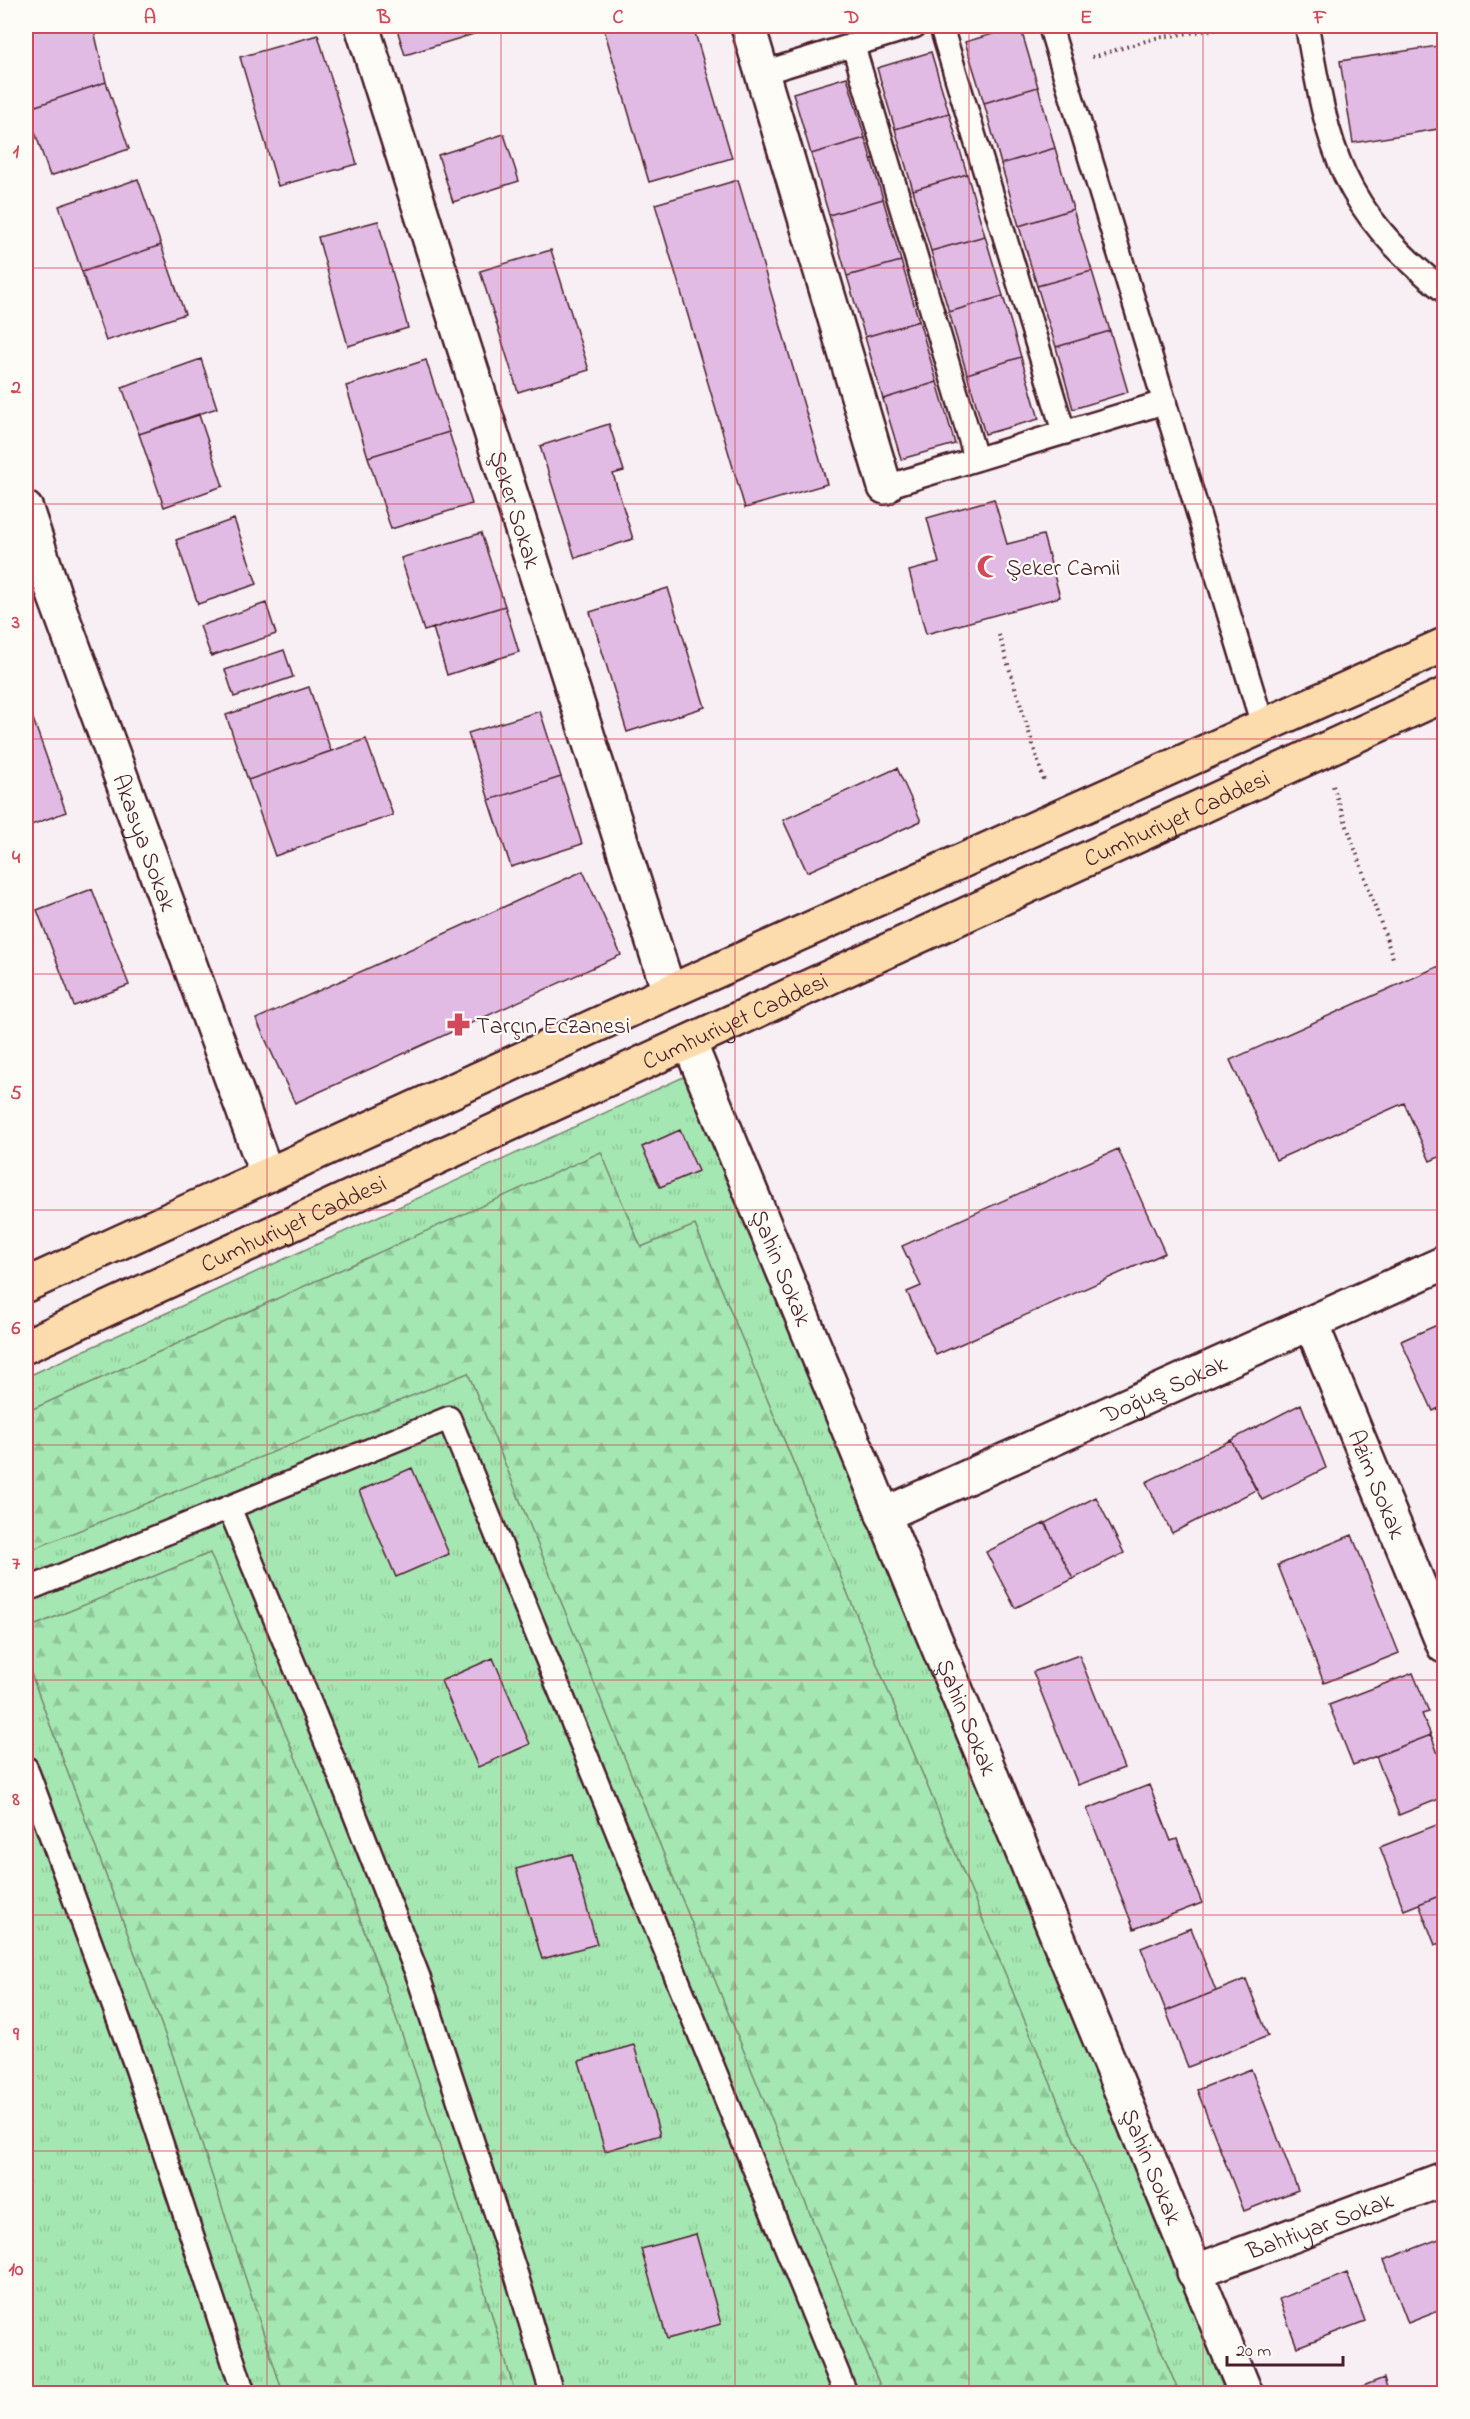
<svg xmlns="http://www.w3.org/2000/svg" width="1470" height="2419" font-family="'Indie Flower',sans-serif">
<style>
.grass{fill:url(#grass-tufts);stroke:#77836e;stroke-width:1.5}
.forest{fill:url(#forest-firs);stroke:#77836e;stroke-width:1.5}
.building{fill:#e1bbe4;stroke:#4a1f2b;stroke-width:1.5}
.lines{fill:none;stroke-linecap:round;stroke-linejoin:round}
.service-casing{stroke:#4a1f2b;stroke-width:27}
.minor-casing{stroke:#4a1f2b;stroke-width:38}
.trunk-casing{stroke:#4a1f2b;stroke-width:38}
.path{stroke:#4a1f2b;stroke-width:4;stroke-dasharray:1.5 4.5;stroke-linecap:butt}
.service{stroke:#fdfcf7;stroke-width:22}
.minor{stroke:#fdfcf7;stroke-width:33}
.trunk{stroke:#fcdcac;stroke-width:33}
.grid{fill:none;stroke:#d1495b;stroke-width:1.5;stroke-opacity:0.55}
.labels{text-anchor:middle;stroke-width:4.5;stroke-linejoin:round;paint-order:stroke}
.street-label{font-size:24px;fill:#4a1f2b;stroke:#fdfcf7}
.poi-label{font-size:24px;fill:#4a1f2b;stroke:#fdfcf7;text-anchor:start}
.neatline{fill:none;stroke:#d1495b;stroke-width:2}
.grid-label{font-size:20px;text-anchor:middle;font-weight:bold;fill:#d1495b}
</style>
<defs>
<pattern id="grass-tufts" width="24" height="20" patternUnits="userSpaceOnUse" patternTransform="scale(1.5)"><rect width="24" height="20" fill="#a4e7b2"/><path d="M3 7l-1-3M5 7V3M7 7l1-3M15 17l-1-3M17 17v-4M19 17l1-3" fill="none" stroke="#8fc699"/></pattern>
<pattern id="forest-firs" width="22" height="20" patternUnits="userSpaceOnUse" patternTransform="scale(1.5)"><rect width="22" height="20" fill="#a4e7b2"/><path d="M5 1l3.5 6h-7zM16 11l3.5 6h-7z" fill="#8fc699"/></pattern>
</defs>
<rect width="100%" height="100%" fill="#f7eff3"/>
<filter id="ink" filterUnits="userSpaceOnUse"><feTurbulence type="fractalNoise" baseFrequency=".0167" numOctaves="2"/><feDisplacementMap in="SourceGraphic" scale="12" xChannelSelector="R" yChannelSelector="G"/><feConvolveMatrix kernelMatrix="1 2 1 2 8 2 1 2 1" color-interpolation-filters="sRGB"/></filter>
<g filter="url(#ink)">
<path class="grass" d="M701,1069L1246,2393H26V1377Z"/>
<path class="forest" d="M601,1152L641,1247L695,1225L1179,2393H883L468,1373L26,1552V1412Z
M210,1553C270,1697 332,1840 385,1987C434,2120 475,2257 515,2393H283L173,2056L26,1660V1629Z"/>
<path class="building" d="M41,26H93L106,82L27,109L26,29Z
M396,26H478L480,32L405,55Z
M603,26H693L732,158L649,182Z
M1020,26L1038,87L984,103L965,42Z
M318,35L357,164L278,186L240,57Z
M1444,45V128L1353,143L1340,61Z
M931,52L949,113L895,129L877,68Z
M847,77L865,138L811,154L793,93Z
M106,82L129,149L50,176L27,109Z
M1038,87L1055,148L1001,164L984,103Z
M949,113L967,174L913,190L895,129Z
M504,134L519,181L453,202L438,155Z
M865,138L883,199L829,215L811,154Z
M1055,148L1073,209L1019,226L1001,164Z
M967,174L985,236L931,251L913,190Z
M138,179L161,245L82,272L59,206Z
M738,180L827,484L745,508L655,204Z
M883,199L901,261L847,276L829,215Z
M1073,209L1092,271L1037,286L1019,226Z
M378,221L408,328L348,346L318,237Z
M985,236L1003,296L949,312L931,251Z
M161,245L185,314L106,341L82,272Z
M551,250L589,370L518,392L480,271Z
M901,261L919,321L865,337L847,276Z
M1092,271L1110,331L1056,347L1037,286Z
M1003,296L1021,357L967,374L949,312Z
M919,321L937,382L883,399L865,337Z
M1110,331L1128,392L1073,409L1056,347Z
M1021,357L1039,419L985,434L967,374Z
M201,359L217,408L139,434L122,387Z
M426,360L449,432L368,457L346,386Z
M937,382L955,444L901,459L883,399Z
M199,415L223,486L164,507L139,434Z
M609,424L624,471L613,474L633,539L575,558L540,446Z
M449,432L472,504L391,529L368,457Z
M994,499L1007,544L1043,535L1060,597L926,634L909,571L939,563L927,518Z
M234,519L257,584L198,604L176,540Z
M481,533L505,606L424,631L401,558Z
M668,588L705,707L627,732L590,612Z
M266,603L276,634L211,656L200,626Z
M505,606L519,652L447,675L433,628Z
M284,650L293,677L234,697L225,670Z
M309,687L331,751L248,780L226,715Z
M540,711L561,777L489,800L468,733Z
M32,716L66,812L26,827V718Z
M366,739L393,815L275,856L248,780Z
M897,768L921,821L807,872L783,820Z
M561,777L582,844L511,867L489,800Z
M583,871L621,955L295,1103L256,1019Z
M92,889L129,985L74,1006L37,910Z
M1444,964V1155L1430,1161L1404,1103L1276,1160L1230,1060Z
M680,1130L698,1171L660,1187L642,1147Z
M1118,1149L1165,1253L936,1355L907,1292L921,1286L902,1246Z
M1444,1322V1421L1439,1408L1433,1411L1401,1341Z
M1301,1404L1326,1468L1262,1500L1231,1440Z
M1231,1440L1256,1490L1172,1533L1146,1482Z
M412,1468L449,1554L396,1577L359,1491Z
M1096,1497L1124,1553L1073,1579L1045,1523Z
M1045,1523L1073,1579L1015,1608L986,1552Z
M1352,1535L1399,1653L1324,1683L1278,1565Z
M1079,1655L1124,1768L1078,1785L1033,1672Z
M493,1658L530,1744L478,1767L441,1681Z
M1413,1673L1429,1712L1422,1714L1431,1735L1353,1765L1329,1705Z
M1431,1735L1444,1770V1797L1399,1815L1376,1756Z
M1149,1785L1171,1841L1177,1839L1202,1903L1134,1929L1087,1809Z
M1444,1822V1894L1404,1910L1380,1847Z
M572,1854L597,1944L542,1959L516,1869Z
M1444,1894V1941L1435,1945L1419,1904Z
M1191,1928L1216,1991L1166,2011L1141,1948Z
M1246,1979L1268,2036L1188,2067L1166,2011Z
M634,2045L660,2135L605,2151L579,2061Z
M1251,2069L1298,2190L1244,2211L1197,2090Z
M696,2234L721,2324L667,2339L641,2249Z
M1444,2237V2309L1408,2323L1384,2260Z
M1347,2273L1365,2321L1297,2347L1279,2299Z
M1384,2378L1389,2394H1342Z"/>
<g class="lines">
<defs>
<path id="service" d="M941,26L1064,433
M1050,26L1263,726
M1307,26C1329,153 1340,207 1444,291
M853,45L976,459
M762,73L915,26
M885,487L1165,402
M229,1507L338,1771L418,1976L517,2277L552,2394
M26,1590L449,1418L846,2394
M26,1768L137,2069L244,2394"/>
<g id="minor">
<path id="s1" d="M362,26L669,992"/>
<path d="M748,26L885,487"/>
<path id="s2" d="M26,509L55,597L267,1175"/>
<path id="s3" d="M689,1042L1246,2394"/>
<path id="s4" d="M1311,1323L1444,1646"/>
<path id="s5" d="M883,1515L1444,1263"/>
<path id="s6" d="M1194,2272L1444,2179"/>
</g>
<g id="trunk">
<path d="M26,1285L669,992L1444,645"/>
<path id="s7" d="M26,1346L1444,695"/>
</g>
</defs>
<use href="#service" class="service-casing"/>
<use href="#minor" class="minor-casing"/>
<use href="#trunk" class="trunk-casing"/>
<path class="path" d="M1092,57L1156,38L1235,26
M999,635L1045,784
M1333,786L1393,958"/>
<use href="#service" class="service"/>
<use href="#minor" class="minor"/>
<use href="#trunk" class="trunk"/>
</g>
</g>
<path class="grid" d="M267,26V2394M501,26V2394M735,26V2394M969,26V2394M1203,26V2394M26,268H1444M26,504H1444M26,739H1444M26,974H1444M26,1210H1444M26,1445H1444M26,1680H1444M26,1915H1444M26,2151H1444"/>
<defs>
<symbol id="mosque-bare" viewBox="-9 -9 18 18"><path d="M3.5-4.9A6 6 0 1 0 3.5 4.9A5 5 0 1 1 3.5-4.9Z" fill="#d1495b" stroke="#fdfcf7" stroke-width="2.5" paint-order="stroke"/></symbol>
<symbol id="pharmacy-bare" viewBox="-9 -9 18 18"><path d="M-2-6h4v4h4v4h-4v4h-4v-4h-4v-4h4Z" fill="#d1495b" stroke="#fdfcf7" stroke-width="2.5" paint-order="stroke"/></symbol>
</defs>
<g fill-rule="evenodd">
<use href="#mosque-bare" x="972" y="550" width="33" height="33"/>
<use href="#pharmacy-bare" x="442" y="1008" width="33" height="33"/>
</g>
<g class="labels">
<g class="street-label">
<text dy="8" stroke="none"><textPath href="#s1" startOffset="507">Şeker Sokak</textPath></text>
<text dy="8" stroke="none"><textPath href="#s7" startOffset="1266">Cumhuriyet Caddesi</textPath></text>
<text dy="8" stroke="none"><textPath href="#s2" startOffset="354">Akasya Sokak</textPath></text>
<text dy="8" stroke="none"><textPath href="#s7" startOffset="780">Cumhuriyet Caddesi</textPath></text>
<text dy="8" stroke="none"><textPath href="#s7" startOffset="294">Cumhuriyet Caddesi</textPath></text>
<text dy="8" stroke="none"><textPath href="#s3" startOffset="244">Şahin Sokak</textPath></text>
<text dy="8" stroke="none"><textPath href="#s5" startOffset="308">Doğuş Sokak</textPath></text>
<text dy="8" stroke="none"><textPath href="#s4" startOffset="174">Azim Sokak</textPath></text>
<text dy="8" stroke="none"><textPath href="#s3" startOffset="730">Şahin Sokak</textPath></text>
<text dy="8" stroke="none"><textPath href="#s3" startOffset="1216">Şahin Sokak</textPath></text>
<text dy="8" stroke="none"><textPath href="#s6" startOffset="134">Bahtiyar Sokak</textPath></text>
</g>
<g class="poi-label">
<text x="1006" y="575">Şeker Camii</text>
<text x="476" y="1033">Tarçın Eczanesi</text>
</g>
</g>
<rect width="1470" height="2419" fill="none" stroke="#fdfcf7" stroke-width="66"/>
<path d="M1227 2356v9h116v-9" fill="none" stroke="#4a1f2b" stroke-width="3"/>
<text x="1236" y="2356" font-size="18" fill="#4a1f2b" stroke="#fdfcf7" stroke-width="4.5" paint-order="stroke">20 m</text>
<rect x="33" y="33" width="1404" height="2353" class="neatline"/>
<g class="grid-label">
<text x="150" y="23">A</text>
<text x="384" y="23">B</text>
<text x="618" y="23">C</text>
<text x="852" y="23">D</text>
<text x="1086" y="23">E</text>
<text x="1320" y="23">F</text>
<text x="16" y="157">1</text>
<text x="16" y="393">2</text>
<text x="16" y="628">3</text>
<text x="16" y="863">4</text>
<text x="16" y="1099">5</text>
<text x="16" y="1334">6</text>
<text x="16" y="1569">7</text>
<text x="16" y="1805">8</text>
<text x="16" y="2040">9</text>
<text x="16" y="2275">10</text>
</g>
</svg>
